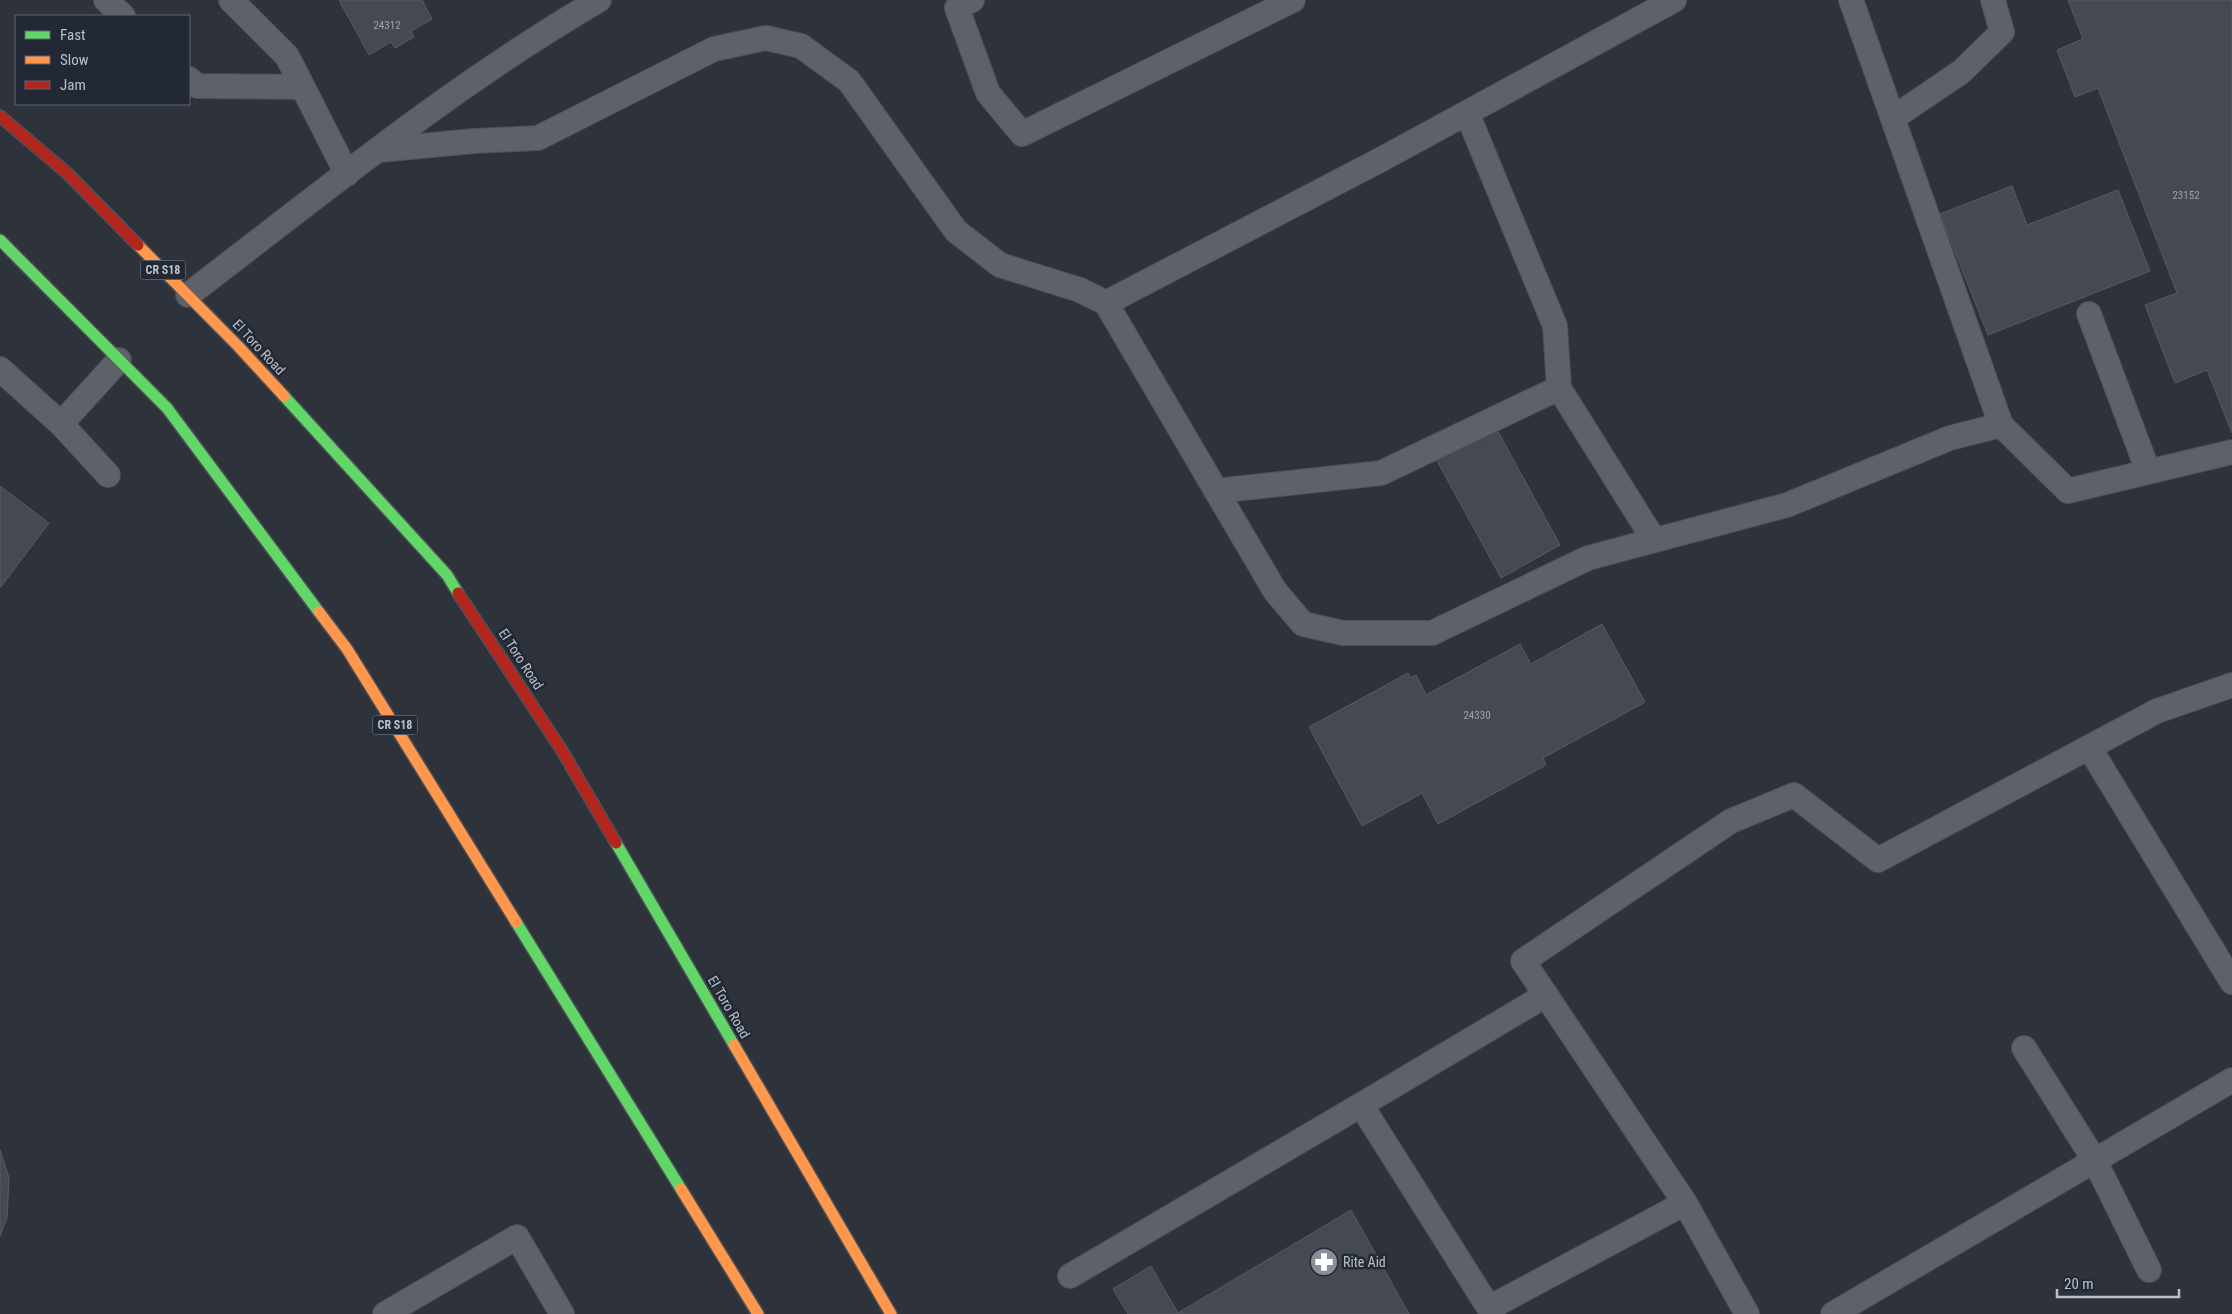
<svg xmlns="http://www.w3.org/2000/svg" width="2232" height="1314" font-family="'Roboto Condensed',sans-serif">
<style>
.building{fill:#454950;stroke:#575b62}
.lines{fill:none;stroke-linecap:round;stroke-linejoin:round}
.lane-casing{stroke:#4c4f55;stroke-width:26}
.fast-casing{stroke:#4c5057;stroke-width:14}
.slow-casing{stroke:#4c5057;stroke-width:14}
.jam-casing{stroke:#4c5057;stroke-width:14}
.lane{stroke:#5e6268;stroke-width:24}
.fast{stroke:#63d668;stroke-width:11}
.slow{stroke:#ff974d;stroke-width:11}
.jam{stroke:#b3261e;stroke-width:11}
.labels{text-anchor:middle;stroke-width:5;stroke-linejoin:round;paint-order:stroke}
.number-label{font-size:11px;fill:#9da2ac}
.shield{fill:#222935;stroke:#8c939d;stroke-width:1}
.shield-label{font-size:12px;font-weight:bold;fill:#bac0ca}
.street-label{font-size:14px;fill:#bac0ca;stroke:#222935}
.poi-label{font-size:14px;fill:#bac0ca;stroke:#222935;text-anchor:start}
</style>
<rect width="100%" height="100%" fill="#2e333b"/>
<path class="building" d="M339,0H422L432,19L411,31L414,37L395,48L391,42L369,55Z
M2068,0H2232V433L2207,370L2175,383L2145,305L2177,293L2098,88L2075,97L2057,50L2083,39Z
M2012,186L2027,225L2118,190L2150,271L1988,335L1940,214Z
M1495,426L1560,545L1501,578L1436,459Z
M0,486L49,523L0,588Z
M1602,624L1645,702L1543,758L1546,765L1438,824L1422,793L1362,826L1309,727L1408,673L1410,678L1416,675L1426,695L1520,644L1531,664Z
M0,1150L9,1178L7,1218L0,1236Z
M1351,1210L1409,1314H1128L1113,1289L1151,1266L1178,1313Z"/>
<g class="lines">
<defs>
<path id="lane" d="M106,0L123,16
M231,0L287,56L347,174
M972,0L957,8L988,93L1022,134L1293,0
M1851,0L2001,425
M189,79L197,86L303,87
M1467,113L1555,326L1559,388
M1893,118L1961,72L2002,32L1993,0
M379,150L474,141L538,138L714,49L766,38L801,46L849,81L956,231L1000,265L1080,290L1106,303L1275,591L1303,624L1343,633H1432L1588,558L1787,505L1950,438L2001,425L2068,491L2232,452
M188,295C322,193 453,85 599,0
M1106,303L1382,159L1674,0
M2089,314L2148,471
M0,369L61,424L119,360
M61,424L108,475
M1216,491L1381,473L1559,388L1654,540
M2089,747L2232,982
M2024,1048L2095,1161L2149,1270
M1361,1105L1546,995
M1070,1276L1361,1105L1489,1308L1685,1203
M385,1314L517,1237L562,1314
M1747,1314L1685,1203L1523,961L1731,821L1794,795L1878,860L2157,711L2232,685
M1833,1314L2232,1080"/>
<path id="fast" d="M0,240L167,408L319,612
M284,396L447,575L458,593
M616,843L734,1045
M516,922L681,1189"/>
<path id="slow" d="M138,245L238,346L284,396
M319,612L347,649L516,922
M734,1045L891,1314
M681,1189L758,1314"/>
<path id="jam" d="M0,116L67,173L138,245
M458,593L561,749L616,843"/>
</defs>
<use href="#lane" class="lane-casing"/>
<use href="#fast" class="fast-casing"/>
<use href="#slow" class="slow-casing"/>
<use href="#jam" class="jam-casing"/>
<use href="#lane" class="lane"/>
<use href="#fast" class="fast"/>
<use href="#slow" class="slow"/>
<use href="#jam" class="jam"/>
</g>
<defs>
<symbol id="pharmacy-disc" viewBox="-11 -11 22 22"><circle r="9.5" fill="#898f98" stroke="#222935"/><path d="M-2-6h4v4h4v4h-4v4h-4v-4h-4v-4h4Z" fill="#fff"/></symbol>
</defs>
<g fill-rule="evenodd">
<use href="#pharmacy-disc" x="1308" y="1246" width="32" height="32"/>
</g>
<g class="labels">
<g class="number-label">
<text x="387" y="29">24312</text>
<text x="2186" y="199">23152</text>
<text x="1477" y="719">24330</text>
</g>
<g class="shield">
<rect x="140.5" y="260.5" width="45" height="19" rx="4"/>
<rect x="372.5" y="715.5" width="45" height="19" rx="4"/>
</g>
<g class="shield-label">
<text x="163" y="274">CR S18</text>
<text x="395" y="729">CR S18</text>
</g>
<g class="street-label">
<text transform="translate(259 347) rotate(47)" y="5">El Toro Road</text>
<text transform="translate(521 659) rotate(57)" y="5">El Toro Road</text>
<text transform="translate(729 1007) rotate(60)" y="5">El Toro Road</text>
</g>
<g class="poi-label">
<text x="1343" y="1267">Rite Aid</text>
</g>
</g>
<rect x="15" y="15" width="175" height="90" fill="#222935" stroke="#5f6571"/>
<rect x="25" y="31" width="25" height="8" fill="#63d668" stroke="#5f6571"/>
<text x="60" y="40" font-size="15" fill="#bac0ca">Fast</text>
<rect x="25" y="56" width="25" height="8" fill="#ff974d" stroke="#5f6571"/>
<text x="60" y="65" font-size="15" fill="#bac0ca">Slow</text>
<rect x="25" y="81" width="25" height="8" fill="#b3261e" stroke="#5f6571"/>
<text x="60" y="90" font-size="15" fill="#bac0ca">Jam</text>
<path d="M2057 1289v8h122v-8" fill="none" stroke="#bac0ca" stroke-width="2.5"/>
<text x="2064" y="1289" font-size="15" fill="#bac0ca" stroke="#222935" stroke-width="4" paint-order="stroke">20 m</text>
</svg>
